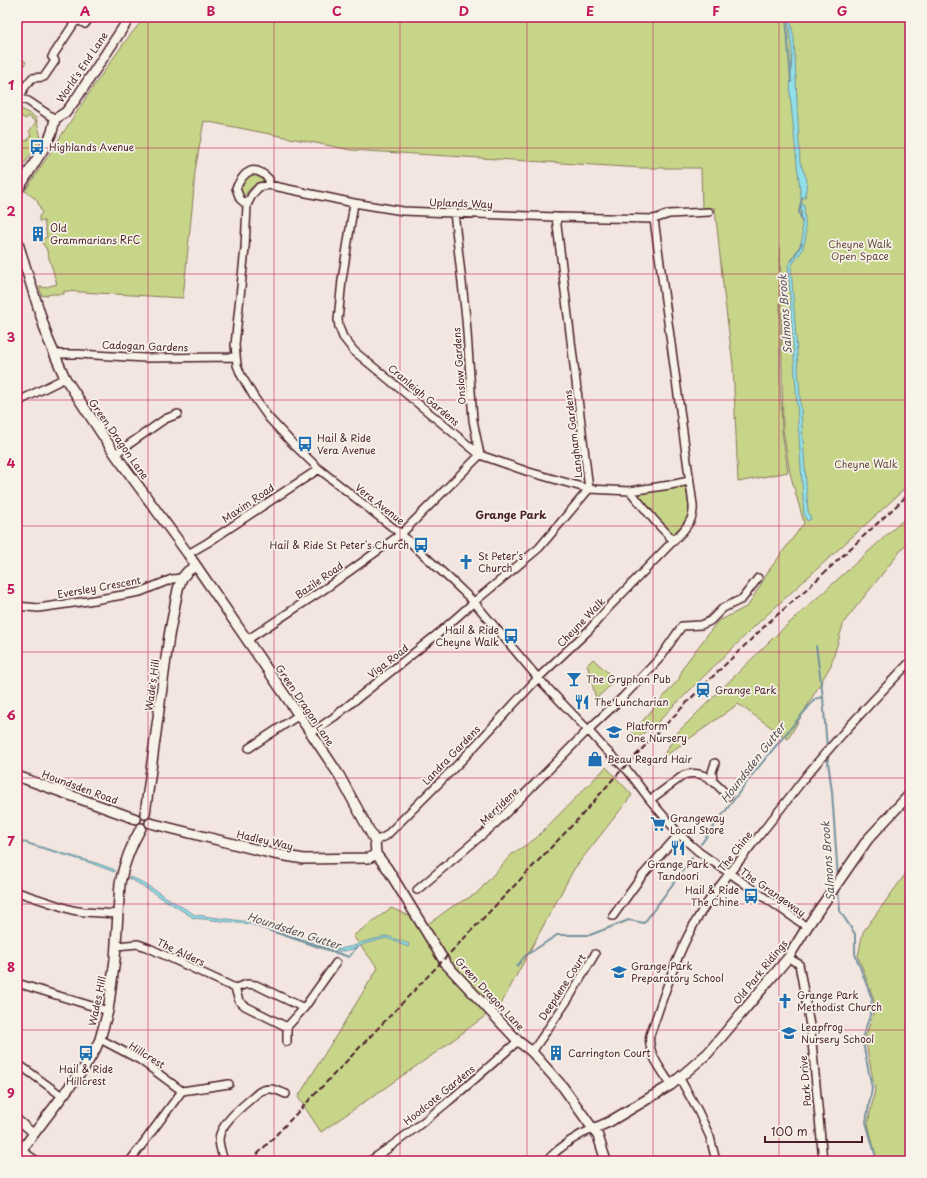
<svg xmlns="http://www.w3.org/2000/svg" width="927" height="1178" font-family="'Playpen Sans',sans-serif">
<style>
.green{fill:#c7d589;stroke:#887a5a}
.water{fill:#90e0ea;stroke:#74939e}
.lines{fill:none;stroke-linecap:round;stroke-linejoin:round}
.stream{stroke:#74939e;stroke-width:2}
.minor-casing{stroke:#4a1f2b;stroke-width:10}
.tertiary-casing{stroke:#4a1f2b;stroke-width:12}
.minor{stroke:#f7f3e8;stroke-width:7}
.tertiary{stroke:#f7f3e8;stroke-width:9}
.rail{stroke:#4a1f2b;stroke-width:2;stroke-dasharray:6 3;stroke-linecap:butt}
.grid{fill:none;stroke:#c2185b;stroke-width:1;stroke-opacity:0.55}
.labels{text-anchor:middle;stroke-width:3.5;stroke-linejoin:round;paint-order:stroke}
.street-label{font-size:10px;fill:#4a1f2b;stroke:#f7f3e8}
.poi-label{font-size:10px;fill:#4a1f2b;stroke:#f7f3e8;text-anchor:start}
.park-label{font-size:10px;fill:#694c42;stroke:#f7f3e8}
.water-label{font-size:11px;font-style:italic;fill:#5c4f5b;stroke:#f7f3e8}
.neighbourhood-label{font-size:11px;font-weight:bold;fill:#4a1f2b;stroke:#f7f3e8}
.neatline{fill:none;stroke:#c2185b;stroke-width:1.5}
.grid-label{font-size:13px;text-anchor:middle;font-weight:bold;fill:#c2185b}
</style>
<rect width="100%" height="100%" fill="#f3e5df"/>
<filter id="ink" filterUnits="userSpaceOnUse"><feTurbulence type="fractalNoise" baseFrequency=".025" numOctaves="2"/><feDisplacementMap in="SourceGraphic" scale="8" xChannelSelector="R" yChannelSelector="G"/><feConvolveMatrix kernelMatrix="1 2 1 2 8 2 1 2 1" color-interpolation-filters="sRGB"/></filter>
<g filter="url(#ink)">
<path class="green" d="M145,17H910V484L759,622L678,702L674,705L660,720L638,738L632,733L679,679L683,667L717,622L748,606L770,569L804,523L790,473L783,430L780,247V380L782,431L788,472L738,482L733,365L724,294L715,208L702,209L701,168H642L351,150L204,121L195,171L193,199L183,298L64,291V294H53L42,296L40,290V286H42L43,288L57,284L46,248L43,244L42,239L47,237L44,221H39V216L42,213L37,200L25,191L93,87L124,43Z
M17,56L26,62L22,68L18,71Z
M17,106L36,118L41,138L25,163L20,160L17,165V136L25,141L28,140L31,134L29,132L36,122L28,116L26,119L17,114Z
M249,174H260L267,182C257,182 249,188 244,197C236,188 243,181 249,174Z
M686,486C687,496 692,510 686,520C683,525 677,530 673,534L640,500L639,494L641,491Z
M910,514V539L844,622L831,665L788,739L738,704L661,759L678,732L775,636Z
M593,659L616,680L596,699L588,667L587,665Z
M606,767L621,783L632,795L574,869L501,1004L441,1049L321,1132L298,1097L378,968L353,936L391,908L428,924L453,906L476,894L512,854L535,839Z
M910,868V1161H877L868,1123L875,1090L865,1038L873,1014L874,1000L858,956L863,932Z"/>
<path class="water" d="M788,17H790L794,39L800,162L807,180L805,198H801L797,164L790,94L792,53Z
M801,204H804L806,237L802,251L791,266L808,511L811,519L807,521L804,515L788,266L799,249L803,236L802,230Z
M17,838L28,843L99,864L115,870L114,872L91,863L28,844L17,840Z
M129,877L138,880L195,915L250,922L335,950L354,946L363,942L387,936L409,944L408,947L387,938L364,944L357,948L345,951H336L250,924L194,918L136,882L128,878Z"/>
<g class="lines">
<path class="stream" d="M786,17L791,82
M802,222L799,212L802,197
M792,260L802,243
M816,646L823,697L827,748
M827,754L832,792L838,878
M701,844L755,771L815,699L823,697
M838,888L840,911L855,934V954L872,999L870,1016L862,1038L872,1088L866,1122L877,1161
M259,927L349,957L357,947
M517,966L525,956L557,935H590L629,920L644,923L692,858"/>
<defs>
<path id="minor" d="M17,98L28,101L55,119
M20,98L24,88L32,78L44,77L55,61L54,59L52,57L75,22L80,21L85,24L90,17
M354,203L342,280L338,320L339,327L343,337L354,351L427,411L480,455L529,472L589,489L630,491L670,485L689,481
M247,205L240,199L236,188C244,172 253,163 269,179V185
M709,212L669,214L654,219L556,217L403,211L354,203L269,185L259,187L252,195L247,205L245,248L235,345L237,365L241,375L254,397L268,417L293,444L319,469L401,534L451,580L474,602L538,678L588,730L605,749L628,771L650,800L679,834L691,845L699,852L807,927
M54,354H78L145,358L236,357
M17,402L65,378
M115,454L165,419L178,414
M630,491L654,520L674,541
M188,554L207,543L264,505L319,469
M17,606L38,608L88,601L140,592L172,579L182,578
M247,640L329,586L401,534L480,455L473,420L466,318L454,212
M311,733L334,717L440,632L474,602L539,548L589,489L556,217
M249,748L299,715
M713,780L712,772L715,763
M650,800L684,775C705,769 715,783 728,796
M375,841L386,836L461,761L538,678L589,630L609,607L683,531C690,522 694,517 693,505L654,219
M417,890L495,824L588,730L623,697L659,659L682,626L701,625L710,621L723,608L742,599L758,578
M17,892L72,910L84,912L118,914
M613,916L642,876L679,834
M116,946L138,944L149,948L235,988L239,1001L245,1006L287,1027L304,1008L256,985L247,984L235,988
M788,958L799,964L811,1031L823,1161
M17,983L108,1011
M304,1008L336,963
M287,1027V1042
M100,1039L140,1060L182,1091L229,1084
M532,1052L569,998L595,954
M17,1063L62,1096
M679,1077L698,1111L710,1137L716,1161
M671,1085C661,1069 647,1053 650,1035C663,999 674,961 692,928C708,897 733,870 754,842C772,820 789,798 806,776C839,736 874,699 910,662
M17,1119L33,1133
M22,1151L37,1161
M130,1161L182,1091
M224,1161C222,1154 219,1146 219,1139C220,1122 247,1103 259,1092C269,1086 276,1090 286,1094
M370,1161C423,1125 471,1083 518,1041
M546,1161C560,1147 574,1136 593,1129"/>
<path id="tertiary" d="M17,191L47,143L52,132L55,119L66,112L76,99L130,17
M17,240L48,339L65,378L115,454L188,554L311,733L339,775L375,841L376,854L387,868L446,964L518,1041L532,1052L563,1087L598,1136L606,1161
M17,776L136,819
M145,814L169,636L178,589L182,578L188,571L196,566
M150,823L274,854L304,859L369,858L376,854
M593,1129L609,1122L671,1085L708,1053L788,958L807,927L868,839L910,794
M17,1156L86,1065L95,1050L100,1039L108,1011L115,959L120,883C124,864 131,845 141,828"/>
</defs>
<use href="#minor" class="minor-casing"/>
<use href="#tertiary" class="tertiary-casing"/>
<use href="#minor" class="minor"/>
<use href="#tertiary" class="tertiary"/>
<path class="rail" d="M251,1161L582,815L613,779L701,688L768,623L809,587L910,493"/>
</g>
</g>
<path class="grid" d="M148,17V1161M274,17V1161M400,17V1161M527,17V1161M653,17V1161M779,17V1161M17,148H910M17,274H910M17,400H910M17,526H910M17,652H910M17,778H910M17,904H910M17,1030H910"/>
<defs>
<symbol id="bus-bare" viewBox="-9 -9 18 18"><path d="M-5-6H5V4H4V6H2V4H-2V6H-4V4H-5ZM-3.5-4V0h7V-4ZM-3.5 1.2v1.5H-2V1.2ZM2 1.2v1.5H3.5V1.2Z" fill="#1f6fb2" stroke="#f7f3e8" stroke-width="2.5" paint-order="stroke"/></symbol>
<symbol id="building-bare" viewBox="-9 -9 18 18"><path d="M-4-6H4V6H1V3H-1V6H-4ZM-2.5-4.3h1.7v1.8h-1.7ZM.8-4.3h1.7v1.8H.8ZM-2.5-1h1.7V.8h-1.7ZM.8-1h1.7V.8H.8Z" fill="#1f6fb2" stroke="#f7f3e8" stroke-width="2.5" paint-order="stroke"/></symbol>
<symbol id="church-bare" viewBox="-9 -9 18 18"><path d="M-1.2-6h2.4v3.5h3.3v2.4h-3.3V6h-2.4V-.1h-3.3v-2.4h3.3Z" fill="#1f6fb2" stroke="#f7f3e8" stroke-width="2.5" paint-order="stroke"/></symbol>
<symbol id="bar-bare" viewBox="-9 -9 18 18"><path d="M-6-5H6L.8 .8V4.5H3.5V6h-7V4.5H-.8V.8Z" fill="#1f6fb2" stroke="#f7f3e8" stroke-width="2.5" paint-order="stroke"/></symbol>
<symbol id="station-bare" viewBox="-9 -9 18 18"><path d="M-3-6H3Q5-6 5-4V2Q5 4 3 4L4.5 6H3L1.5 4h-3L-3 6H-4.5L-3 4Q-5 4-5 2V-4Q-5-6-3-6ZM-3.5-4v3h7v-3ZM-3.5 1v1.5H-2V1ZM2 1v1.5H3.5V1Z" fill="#1f6fb2" stroke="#f7f3e8" stroke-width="2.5" paint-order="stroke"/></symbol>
<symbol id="restaurant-bare" viewBox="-9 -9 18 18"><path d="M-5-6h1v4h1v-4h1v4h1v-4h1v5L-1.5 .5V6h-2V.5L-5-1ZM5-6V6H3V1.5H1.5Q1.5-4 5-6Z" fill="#1f6fb2" stroke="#f7f3e8" stroke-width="2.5" paint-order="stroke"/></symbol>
<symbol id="school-bare" viewBox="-9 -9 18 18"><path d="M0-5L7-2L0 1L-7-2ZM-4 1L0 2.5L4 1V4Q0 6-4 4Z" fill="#1f6fb2" stroke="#f7f3e8" stroke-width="2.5" paint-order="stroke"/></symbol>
<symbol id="shop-bare" viewBox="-9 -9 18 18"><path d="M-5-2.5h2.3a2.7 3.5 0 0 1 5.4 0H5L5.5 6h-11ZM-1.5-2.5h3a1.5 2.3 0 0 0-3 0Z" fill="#1f6fb2" stroke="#f7f3e8" stroke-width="2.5" paint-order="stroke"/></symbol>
<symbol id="supermarket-bare" viewBox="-9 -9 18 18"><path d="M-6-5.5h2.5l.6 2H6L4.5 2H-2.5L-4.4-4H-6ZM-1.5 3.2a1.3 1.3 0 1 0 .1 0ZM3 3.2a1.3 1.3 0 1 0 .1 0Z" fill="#1f6fb2" stroke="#f7f3e8" stroke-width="2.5" paint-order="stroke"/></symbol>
</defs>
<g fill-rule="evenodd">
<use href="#bus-bare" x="26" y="136" width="22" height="22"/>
<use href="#building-bare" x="27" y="223" width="22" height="22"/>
<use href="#bus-bare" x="294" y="433" width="22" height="22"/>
<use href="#bus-bare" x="410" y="534" width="22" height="22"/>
<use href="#church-bare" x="455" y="551" width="22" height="22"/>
<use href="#bus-bare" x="500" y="625" width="22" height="22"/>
<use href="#bar-bare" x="563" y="668" width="22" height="22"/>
<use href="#station-bare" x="692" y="679" width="22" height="22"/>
<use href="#restaurant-bare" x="571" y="691" width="22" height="22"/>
<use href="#school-bare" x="603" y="721" width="22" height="22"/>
<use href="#shop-bare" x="584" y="748" width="22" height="22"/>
<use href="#supermarket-bare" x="647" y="813" width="22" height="22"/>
<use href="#restaurant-bare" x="667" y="837" width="22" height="22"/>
<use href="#bus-bare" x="740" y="885" width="22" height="22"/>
<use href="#school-bare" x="608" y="961" width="22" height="22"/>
<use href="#church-bare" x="774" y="990" width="22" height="22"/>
<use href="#school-bare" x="778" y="1022" width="22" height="22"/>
<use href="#bus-bare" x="75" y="1042" width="22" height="22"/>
<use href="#building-bare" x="545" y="1042" width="22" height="22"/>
</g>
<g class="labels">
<g class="street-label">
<text transform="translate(82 67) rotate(-56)" y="4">World's End Lane</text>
<text transform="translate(461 203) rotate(2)" y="4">Uplands Way</text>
<text transform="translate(145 346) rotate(2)" y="4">Cadogan Gardens</text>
<text transform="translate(459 366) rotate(-94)" y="4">Onslow Gardens</text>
<text transform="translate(424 395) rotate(40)" y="4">Cranleigh Gardens</text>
<text transform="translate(573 434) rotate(-97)" y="4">Langham Gardens</text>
<text transform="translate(119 439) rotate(55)" y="4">Green Dragon Lane</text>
<text transform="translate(248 503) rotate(-34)" y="4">Maxim Road</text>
<text transform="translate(380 504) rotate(38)" y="4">Vera Avenue</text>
<text transform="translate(319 580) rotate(-35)" y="4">Bazile Road</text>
<text transform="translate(99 587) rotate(-10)" y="4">Eversley Crescent</text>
<text transform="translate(581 622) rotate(-46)" y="4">Cheyne Walk</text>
<text transform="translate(388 661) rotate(-38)" y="4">Viga Road</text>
<text transform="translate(152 685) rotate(-82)" y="4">Wade's Hill</text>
<text transform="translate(305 705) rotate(56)" y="4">Green Dragon Lane</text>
<text transform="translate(451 755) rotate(-46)" y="4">Landra Gardens</text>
<text transform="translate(80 787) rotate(20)" y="4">Houndsden Road</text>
<text transform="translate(499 806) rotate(-44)" y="4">Merridene</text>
<text transform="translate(265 840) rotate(13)" y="4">Hadley Way</text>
<text transform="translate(735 851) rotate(-52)" y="4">The Chine</text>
<text transform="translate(773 892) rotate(35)" y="4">The Grangeway</text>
<text transform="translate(181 952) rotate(25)" y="4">The Alders</text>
<text transform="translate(760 972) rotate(-51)" y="4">Old Park Ridings</text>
<text transform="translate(562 987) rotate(-57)" y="4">Deepdene Court</text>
<text transform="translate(490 994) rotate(47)" y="4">Green Dragon Lane</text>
<text transform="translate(97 1001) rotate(-78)" y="4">Wades Hill</text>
<text transform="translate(147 1055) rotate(32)" y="4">Hillcrest</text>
<text transform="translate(805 1081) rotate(-95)" y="4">Park Drive</text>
<text transform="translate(439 1095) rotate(-39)" y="4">Hoodcote Gardens</text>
</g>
<g class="poi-label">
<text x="49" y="151">Highlands Avenue</text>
<text x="50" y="232">Old<tspan x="50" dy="12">Grammarians RFC</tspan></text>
<text x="317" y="442">Hail &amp; Ride<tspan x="317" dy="12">Vera Avenue</tspan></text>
<text x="409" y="549" text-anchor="end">Hail &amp; Ride St Peter's Church</text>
<text x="478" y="560">St Peter's<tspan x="478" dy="12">Church</tspan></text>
<text x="499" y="634" text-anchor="end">Hail &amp; Ride<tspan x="499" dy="12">Cheyne Walk</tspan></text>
<text x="586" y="683">The Gryphon Pub</text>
<text x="715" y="694">Grange Park</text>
<text x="594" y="706">The Luncharian</text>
<text x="626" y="730">Platform<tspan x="626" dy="12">One Nursery</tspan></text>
<text x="607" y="763">Beau Regard Hair</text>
<text x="670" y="822">Grangeway<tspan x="670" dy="12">Local Store</tspan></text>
<text x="678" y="868" text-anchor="middle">Grange Park<tspan x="678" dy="12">Tandoori</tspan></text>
<text x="739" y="894" text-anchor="end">Hail &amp; Ride<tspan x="739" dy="12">The Chine</tspan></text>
<text x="631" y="970">Grange Park<tspan x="631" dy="12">Preparatory School</tspan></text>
<text x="797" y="999">Grange Park<tspan x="797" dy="12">Methodist Church</tspan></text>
<text x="801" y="1031">Leapfrog<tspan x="801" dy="12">Nursery School</tspan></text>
<text x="568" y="1057">Carrington Court</text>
<text x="86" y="1073" text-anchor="middle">Hail &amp; Ride<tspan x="86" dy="12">Hillcrest</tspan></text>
</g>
<g class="park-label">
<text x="860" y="248">Cheyne Walk<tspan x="860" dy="12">Open Space</tspan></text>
<text x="866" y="468">Cheyne Walk</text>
</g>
<g class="water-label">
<text transform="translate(785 314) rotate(-94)" y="4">Salmons Brook</text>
<text transform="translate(753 763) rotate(-52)" y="4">Houndsden Gutter</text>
<text transform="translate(828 861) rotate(-94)" y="4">Salmons Brook</text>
<text transform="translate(294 931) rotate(18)" y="4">Houndsden Gutter</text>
</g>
<g class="neighbourhood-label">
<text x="511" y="519">Grange Park</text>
</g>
</g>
<rect width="927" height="1178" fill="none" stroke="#f7f3e8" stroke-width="44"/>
<path d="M765 1136v6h97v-6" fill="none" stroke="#4a1f2b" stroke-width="2"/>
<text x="771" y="1136" font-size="12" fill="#4a1f2b" stroke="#f7f3e8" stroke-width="3" paint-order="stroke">100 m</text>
<rect x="22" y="22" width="883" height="1134" class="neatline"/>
<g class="grid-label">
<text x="85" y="16">A</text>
<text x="211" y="16">B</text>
<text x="337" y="16">C</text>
<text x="464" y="16">D</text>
<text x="590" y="16">E</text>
<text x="716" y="16">F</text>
<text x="842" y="16">G</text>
<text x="11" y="90">1</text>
<text x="11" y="216">2</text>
<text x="11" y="342">3</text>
<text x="11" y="468">4</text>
<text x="11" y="594">5</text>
<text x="11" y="720">6</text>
<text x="11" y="846">7</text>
<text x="11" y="972">8</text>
<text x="11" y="1098">9</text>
</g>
</svg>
